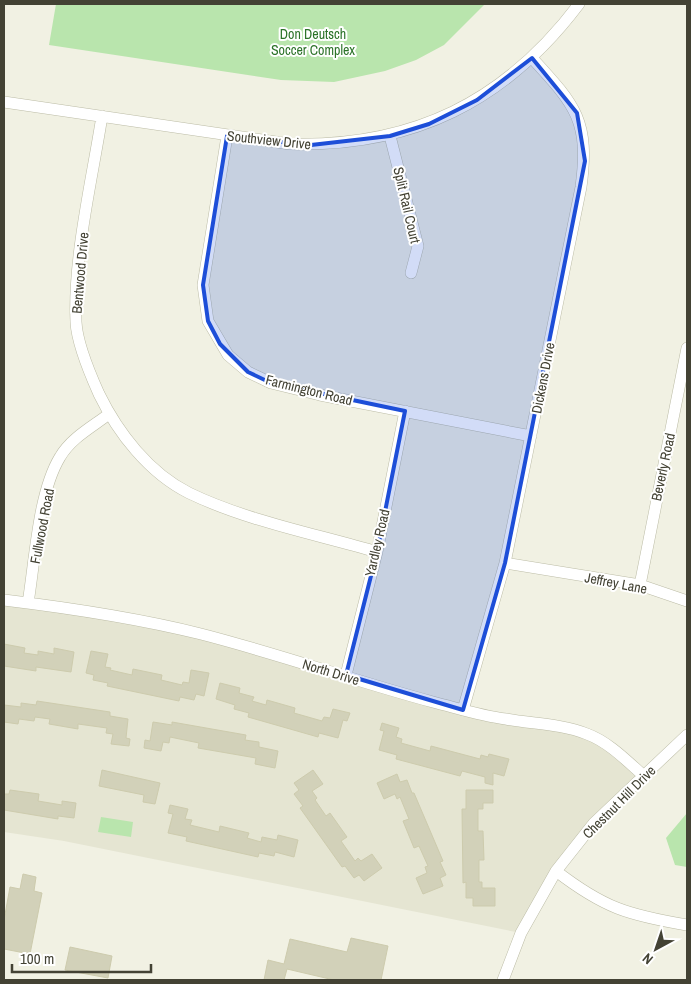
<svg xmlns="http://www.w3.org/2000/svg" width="691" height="984" font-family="'Archivo Narrow',sans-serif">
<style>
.residential{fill:#e5e5d2}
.green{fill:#b9e5ad}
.building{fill:#d2d1b9;stroke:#cdcbad}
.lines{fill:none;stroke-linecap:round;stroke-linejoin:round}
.minor-casing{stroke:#bcbca6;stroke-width:12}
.minor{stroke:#fff;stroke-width:11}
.marked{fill:#1d4ed8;fill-opacity:0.2;stroke:#1d4ed8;stroke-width:4;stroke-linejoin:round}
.labels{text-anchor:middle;stroke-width:4;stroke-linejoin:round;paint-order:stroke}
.park-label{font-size:14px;fill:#2c7329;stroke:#fff}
.street-label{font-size:14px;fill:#434234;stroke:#fff}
</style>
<rect width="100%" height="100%" fill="#f1f1e3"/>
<path class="residential" d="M4,600L123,618L375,687L589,734L645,777L594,823L521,933L64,841L4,832Z"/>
<path class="green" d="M56,4H485L444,45L416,60L385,71L334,82L281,80L49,45Z
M687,813V867L675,865L666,838Z
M101,817L133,822L131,837L98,832Z"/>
<path class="building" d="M4,644L25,648L24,653L38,655V651L54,654V648L74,652L71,672L36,667V671L4,666Z
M91,651L108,654L105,667L111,668L110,670L132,675L133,669L162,675L161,680L182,685L183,682L189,683L191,670L209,673L204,696L196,694L194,700L180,697L179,701L107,686L108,683L93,680L94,675L86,673Z
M220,683L240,688L239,693L254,697L252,701L266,705L267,700L295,708L294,713L322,721L324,717L330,718L333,709L350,713L347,721L343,720L338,738L319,733L318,737L248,717L249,713L234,709L235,705L216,699Z
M37,701L110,712V716L128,719L126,738L130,739L129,746L111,744L113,734L106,733L107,728L78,724V729L49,724L50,719L35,717L34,721L19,719L18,724L4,722V705L21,707V703L36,705Z
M153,722L172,725V722L246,735L245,740L259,742V747L278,751L275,768L255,764L256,758L198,748L199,743L170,737L169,743L163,742L161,751L144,748L145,740L150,741Z
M382,723L399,728L396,737L402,739L401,743L430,751L431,746L480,759L481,755L488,757L489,754L509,759L504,776L493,773V785L485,783V777L462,771L460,776L396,759L397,755L379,750L384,731L380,730Z
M102,770L160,783L155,804L143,802L144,795L99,786Z
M313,770L323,784L312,791L317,798L315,800L326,816L330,813L347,837L341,841L355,861L358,858L361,861L372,854L382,868L364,881L359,875L354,878L345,866L342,867L300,808L303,806L294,794L299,790L294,783Z
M397,774L400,782L407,780L412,793H414L443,861L440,862L446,875L440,878L443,886L423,894L416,878L427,873L425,867L428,866L419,846L414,848L403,821L409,819L400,797L397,799L395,794L384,799L377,783Z
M10,790L39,794L38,801L62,805V801L76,803L74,818L58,816V819L4,810V794H9Z
M466,790H493V803H483V809H478V831H483L484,860H479V882H482V888H495V906H473V898H466V882L463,883L462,809H466Z
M170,805L188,809L185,819L192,820L190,825L219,832L220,826L249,833L247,838L261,842L262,837L277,840L278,835L298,840L294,857L275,852L274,856L259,853L258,857L186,841L187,837L168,833L173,814L168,813Z
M23,874L36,877L34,891L42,893L30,954L4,949V920L10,887L20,889Z
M351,938L388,946L381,980H334L287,969L284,980H264L268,960L284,964L290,939L347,952Z
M70,947L112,956L108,978L65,970Z"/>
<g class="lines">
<defs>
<path id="minor" d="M4,102L290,144C413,147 505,102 579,4
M102,116C92,180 73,258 76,322C77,344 90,374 99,394C118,433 149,473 189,493C247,521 316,534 377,552
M227,136L203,285L208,321L228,355L248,372L271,383L320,395L531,436
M390,136L418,246L411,273
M505,563L640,585L687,601
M640,585L687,348
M4,600C70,608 137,618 201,634C279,654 355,681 433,702C457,708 481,716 506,719C534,724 561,724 587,734C609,742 628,762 645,777
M28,603C35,561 38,493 60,457C71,438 92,427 109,414
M346,675L377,552L405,411
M463,710L505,563L581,187C590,120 575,105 532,58
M556,871C604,908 628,915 687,925
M503,980L521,933L556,871L594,823L687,735"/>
</defs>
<use href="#minor" class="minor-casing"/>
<use href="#minor" class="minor"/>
</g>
<path class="marked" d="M532,58L577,113L585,161L505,563L463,710L346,675L377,552L405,411L271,383L248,372L220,344L208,321L203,285L227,136L311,145L390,136L429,124L477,100Z"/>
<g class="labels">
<g class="park-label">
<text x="313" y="39">Don Deutsch<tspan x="313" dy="16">Soccer Complex</tspan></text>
</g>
<g class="street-label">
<text transform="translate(269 140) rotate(6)" y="5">Southview Drive</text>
<text transform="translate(407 205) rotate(77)" y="5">Split Rail Court</text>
<text transform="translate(80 273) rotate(-85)" y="5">Bentwood Drive</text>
<text transform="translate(543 378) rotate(-79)" y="5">Dickens Drive</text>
<text transform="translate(309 390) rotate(14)" y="5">Farmington Road</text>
<text transform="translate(663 467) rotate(-78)" y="5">Beverly Road</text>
<text transform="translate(42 526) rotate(-79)" y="5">Fullwood Road</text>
<text transform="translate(377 543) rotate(-77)" y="5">Yardley Road</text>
<text transform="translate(616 583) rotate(11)" y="5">Jeffrey Lane</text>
<text transform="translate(331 672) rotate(17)" y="5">North Drive</text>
<text transform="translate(619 802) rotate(-45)" y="5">Chestnut Hill Drive</text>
</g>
</g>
<rect width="691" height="984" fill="none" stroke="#434234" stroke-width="10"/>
<g transform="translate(656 949) rotate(220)" stroke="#ffffff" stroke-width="4" paint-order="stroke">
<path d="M0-4L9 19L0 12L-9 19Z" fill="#434234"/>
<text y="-8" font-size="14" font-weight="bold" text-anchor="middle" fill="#434234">N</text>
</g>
<path d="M12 964v8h139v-8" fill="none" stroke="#434234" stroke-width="2.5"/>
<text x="20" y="964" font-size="15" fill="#434234" stroke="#ffffff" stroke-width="4" paint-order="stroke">100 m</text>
</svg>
